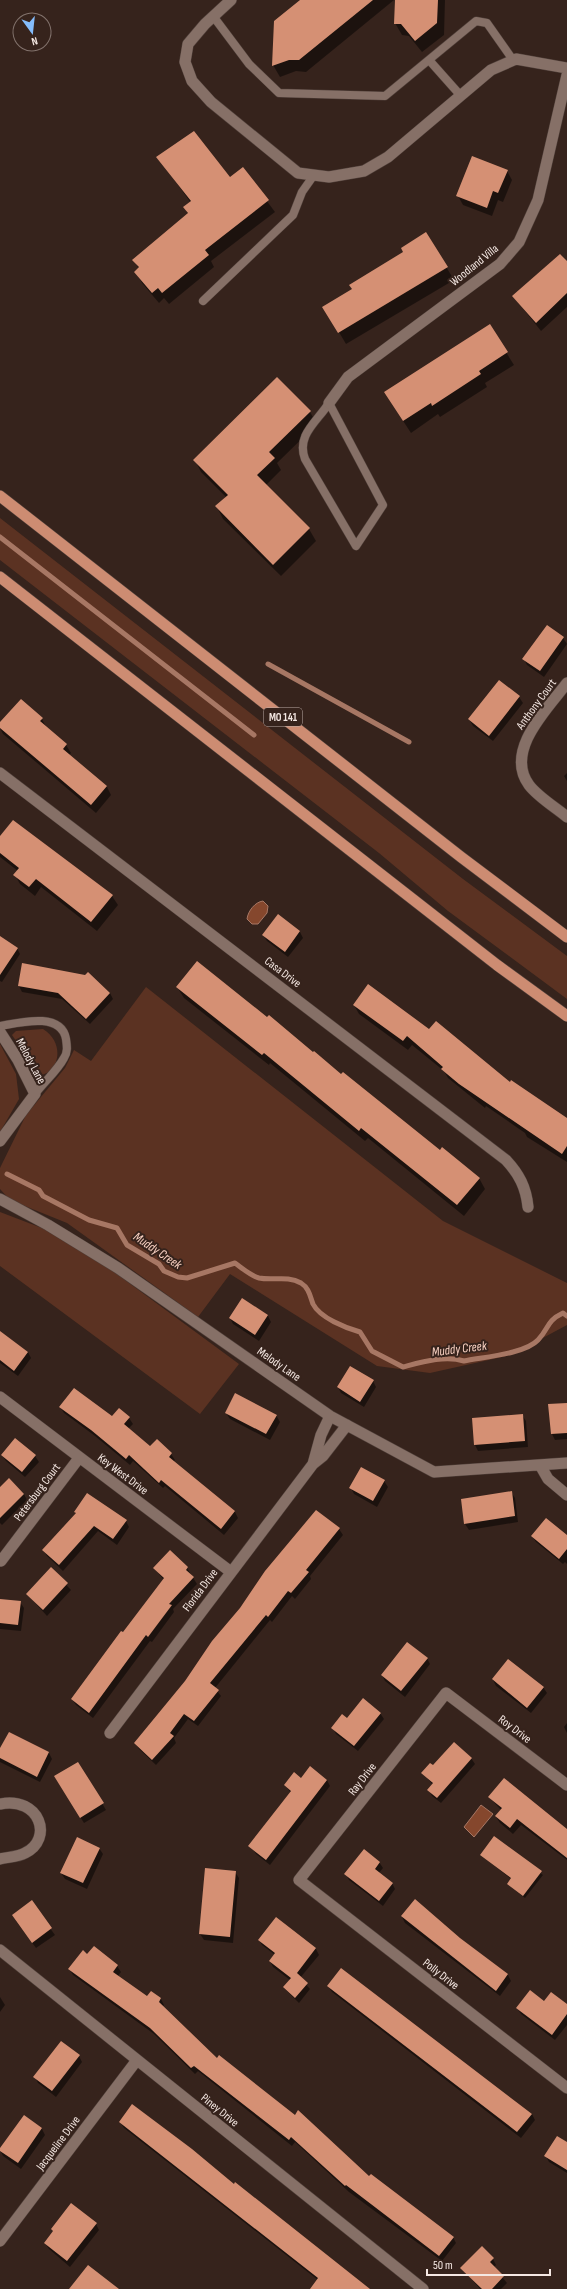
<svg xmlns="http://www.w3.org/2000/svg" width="567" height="2289" font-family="'Sofia Sans Condensed',sans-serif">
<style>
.green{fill:#5b3222}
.water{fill:#85472d;stroke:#a77764}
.shadow{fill:#0007}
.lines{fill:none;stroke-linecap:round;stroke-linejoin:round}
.stream{stroke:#a77764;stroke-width:5}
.building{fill:#d59074}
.service-casing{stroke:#51413b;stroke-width:9}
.minor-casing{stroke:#51413b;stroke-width:12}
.trunk-casing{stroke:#51413b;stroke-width:12}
.service{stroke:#867067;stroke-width:8}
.minor{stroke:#867067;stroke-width:11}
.trunk{stroke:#cd8c72;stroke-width:11}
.labels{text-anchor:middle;stroke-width:4;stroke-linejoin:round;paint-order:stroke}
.shield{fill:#36231c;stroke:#bcada7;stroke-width:1}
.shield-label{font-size:11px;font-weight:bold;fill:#f5e8e3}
.street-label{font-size:12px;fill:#f5e8e3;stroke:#36231c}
.water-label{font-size:13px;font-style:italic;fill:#fbd3c4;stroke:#36231c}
</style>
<rect width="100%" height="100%" fill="#36231c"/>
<path class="green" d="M0,518L463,879L567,956V999L448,911L379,853L0,560Z
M146,987L443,1221L567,1283V1325L511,1355L430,1373L377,1366L230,1274L198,1317L67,1223L10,1200L0,1189V1168L26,1115L65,1068L74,1050L91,1061Z
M43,1029C69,1045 56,1081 34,1074L23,1051L12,1035L16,1031Z
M0,1044L16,1074L19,1099L0,1132Z
M0,1212L68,1238L239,1364L200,1414L0,1266Z"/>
<path class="water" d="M263,901L268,906L267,913L258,924H252L247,919C248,911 255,902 263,901Z
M481,1805L493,1814L474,1837L464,1827Z"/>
<path class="shadow" d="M302,0H394L306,72L296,71L280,77L273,65Z
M396,0H445L444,35L422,52L409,36L402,35L395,23Z
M158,157L230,178L243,169L275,212L211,261L214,267L169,304L164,298L159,303L142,283L136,272L139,269L134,260L188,214L185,208L191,203Z
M507,171L512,180L503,202L498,200L492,216L463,205L458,196Z
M426,233L454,280L346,344L324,307L353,290L405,253Z
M567,263V307L541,331L513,296Z
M489,325L514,365L485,383L487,387L440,417L438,414L411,433L392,404Z
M310,412L317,424L277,463L281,470L266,485L309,529L316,541L281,576L223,519L217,507L226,497L201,472L195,460Z
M547,626L563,638L567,644L544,677L527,665L524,659Z
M519,697L523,703L493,741L473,726L469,719Z
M42,719L46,727L66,745L71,753L69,755L107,787L111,795L96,813L3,734L0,728V724Z
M567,773V781L564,776Z
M0,837L112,896L118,905L97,931L41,887L35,896L20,884L15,875L18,871L0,857Z
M278,915L300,932L303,938L288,957L267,941L263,935Z
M0,938L17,948L20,954L2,982L0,981Z
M19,986L110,993L113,999L90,1024L62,999L22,992Z
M177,987L341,1075L440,1151L479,1178L485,1189L464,1216L368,1138L365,1141L270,1063L269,1065L184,998Z
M354,1005L429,1031L567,1119V1162L527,1137L525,1133L486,1106L485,1108L448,1078L444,1071L412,1045L408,1050L359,1014Z
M242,1299L268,1316L271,1322L259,1341L233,1324L230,1318Z
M0,1335L28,1352L31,1358L18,1376L0,1363Z
M373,1381L376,1387L364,1407L341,1393L338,1387Z
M567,1403V1439L555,1440L552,1434Z
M60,1407L112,1418H129L133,1424L128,1429L150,1447L171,1454L175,1460L173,1462L235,1512L238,1518L224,1535L165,1486L163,1488L133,1461L130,1465L95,1436L64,1413Z
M226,1413L276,1415L280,1422L270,1440L230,1419Z
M522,1415L526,1421L528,1447L478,1451L475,1445Z
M2,1455L35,1456L39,1462L25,1477L6,1461Z
M384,1481L388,1487L377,1507L354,1494L351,1488Z
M0,1489L24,1494L27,1500L2,1525L0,1523Z
M511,1492L515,1498L518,1522L469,1530L465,1524L462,1500Z
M75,1512L126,1521L129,1527L117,1545L98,1531L63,1571L47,1556L43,1550L76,1514Z
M339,1529L343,1535L310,1576L311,1579L295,1599L292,1596L272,1622L270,1620L215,1688L221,1696L198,1726L188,1719L174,1738L176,1743L156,1765L139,1749L135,1743L186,1681Z
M532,1536H567V1564L565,1562L563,1564L536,1542Z
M154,1568H187L197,1584L173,1609L174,1612L152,1642L150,1641L93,1718L76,1705L72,1699L164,1580Z
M51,1569L71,1590L47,1616L27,1594Z
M0,1600L20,1602L24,1608L21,1631L0,1629Z
M427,1658L430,1664L405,1697L385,1681L382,1675Z
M493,1680L543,1687L547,1693L531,1713L496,1686Z
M380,1713L384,1719L358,1751L336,1734L333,1728L347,1719Z
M567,1723V1733L564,1727Z
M0,1750L49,1753L52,1759L40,1782L0,1762Z
M471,1758L475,1764L441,1803L432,1796L429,1790L433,1785L423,1773L433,1767Z
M78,1763L106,1810L84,1823L55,1777Z
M301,1779L327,1780L330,1786L270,1865L256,1854L252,1847L291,1793L285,1785Z
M489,1797L567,1831V1860L521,1825L513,1834L500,1823L496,1817L501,1810Z
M494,1838L543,1875L525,1898L510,1886L508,1884L511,1879L481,1855Z
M99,1848L103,1854L87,1889L65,1879L61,1873Z
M379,1862L383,1868L379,1873L392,1883L395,1889L383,1906L349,1880L346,1874Z
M235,1872L239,1878L233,1943L204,1940L200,1934Z
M31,1902L55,1935L36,1948L16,1921Z
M402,1917L459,1938L508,1975L511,1981L500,1996L405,1923Z
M276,1918L316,1949L319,1955L300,1978L310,1989L299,2003L284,1988L290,1980L273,1967L270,1961L275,1955L262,1945L259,1940Z
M94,1947L117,1966L121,1972L118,1976L147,1998L151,1992L161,1999L164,2005L162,2007L217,2059L369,2178L453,2237L456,2243L442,2261L349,2192L295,2142L292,2146L198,2071L195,2074L154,2034L73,1975L69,1969L88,1956Z
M328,1986L532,2114L535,2120L521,2138L332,1992Z
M0,1997L5,2005L0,2012Z
M544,2002L567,2005V2025L555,2040L521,2014L517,2008Z
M79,2056L82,2062L56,2097L38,2083L35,2077Z
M24,2116L42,2129L45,2135L21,2169L3,2156L0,2150Z
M120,2122L234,2185L368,2289H316L318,2280L124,2128Z
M567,2143V2173L549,2162L546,2156Z
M96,2224L99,2230L70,2267L49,2249L45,2243L54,2232L52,2229Z
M493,2259L496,2265L494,2267L507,2283L501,2289H480L462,2268Z"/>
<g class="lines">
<path class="stream" d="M0,537L254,735
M268,664L409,742
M7,1174L39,1190L43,1196L89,1220L117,1228L127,1245L159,1264L164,1271L178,1277L187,1278L235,1263C242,1268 251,1276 259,1278C273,1281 287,1275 301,1283C309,1288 310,1296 313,1304C320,1318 346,1328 360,1332L372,1351L403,1367C422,1362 445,1355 464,1361C483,1357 525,1354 538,1340C549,1329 546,1321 563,1313L567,1316"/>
</g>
<path class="building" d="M300,0H373L299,60H289L272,66L274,21Z
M395,0H438L437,23L415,41L401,24H394Z
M194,131L230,177L243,167L269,200L205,250L209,255L162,293L158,288L152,293L134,272L139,267L132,260L188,213L183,207L191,201L156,157Z
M472,156L508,170L498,193L493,191L487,208L456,196Z
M426,232L448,267L338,333L322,307L352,289L349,285L403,252L401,248Z
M560,254L567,261V293L536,323L512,296Z
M490,324L508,352L479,371L481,374L432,406L431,403L403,421L384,392Z
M277,377L311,411L269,452L275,458L257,475L310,528L273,565L215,506L228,495L193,460Z
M547,625L564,637L540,671L522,659Z
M499,680L520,696L489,736L468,719Z
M21,699L43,718L40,721L67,744L63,749L107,786L91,805L0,728V722Z
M13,820L113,895L91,922L36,879L29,887L13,875L19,868L0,853V836Z
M278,914L300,931L285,952L262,935Z
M0,936L18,948L0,975Z
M197,961L267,1017L269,1015L313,1052L314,1051L341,1074L343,1072L440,1150L442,1147L480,1178L457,1205L361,1128L359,1131L264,1053L262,1055L176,987Z
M22,963L85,975L88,972L110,993L86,1019L58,993L18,986Z
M368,984L429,1029L436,1021L510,1082L511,1080L567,1118V1146L562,1154L459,1084L441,1069L443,1067L407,1036L403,1041L353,1005Z
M242,1298L268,1315L255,1335L229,1318Z
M0,1331L28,1352L14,1371L0,1360Z
M350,1366L374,1380L360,1402L337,1387Z
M74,1388L112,1416L119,1408L130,1417L124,1424L150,1446L157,1439L172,1453L169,1457L235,1511L221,1529L161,1480L159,1483L129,1455L126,1459L91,1430L59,1407Z
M235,1393L277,1415L266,1434L225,1413Z
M567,1403V1433L551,1434L548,1404Z
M523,1414L525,1441L474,1445L472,1418Z
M15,1438L36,1455L22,1472L1,1455Z
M361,1467L385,1480L373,1501L349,1488Z
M9,1478L24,1494L0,1518V1487Z
M512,1491L515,1516L464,1524L461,1499Z
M87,1493L127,1520L113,1539L94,1526L59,1565L42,1550L76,1513L74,1512Z
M316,1510L340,1528L306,1570L309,1572L291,1593L288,1591L268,1617L266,1615L210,1683L219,1690L194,1721L184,1714L170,1733L174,1736L152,1760L134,1743L185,1681L212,1641L240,1608L265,1571Z
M546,1518L567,1535V1549L559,1559L531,1536Z
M170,1550L188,1567L186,1570L194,1577L169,1604L172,1605L148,1637L146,1635L89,1713L71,1699L121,1631L123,1632L164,1578L153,1568Z
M51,1567L68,1583L43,1610L26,1594Z
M0,1599L21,1601L18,1625L0,1623Z
M407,1642L428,1658L401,1691L381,1675Z
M508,1659L544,1687L527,1708L492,1679Z
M363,1698L381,1713L354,1746L331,1728L342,1714L347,1718Z
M9,1732L49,1752L37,1777L0,1758V1748Z
M454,1742L472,1758L437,1798L427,1790L433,1783L421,1773L430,1763L433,1765Z
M78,1762L104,1803L80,1818L54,1776Z
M310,1766L327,1780L266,1860L248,1846L291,1791L284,1785L294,1772L301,1778Z
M504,1778L567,1829V1858L517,1819L510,1828L495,1816L502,1808L488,1797Z
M494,1836L542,1871L523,1896L507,1884L511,1878L480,1855Z
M77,1837L100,1848L83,1883L60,1873Z
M364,1849L380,1862L375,1869L393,1883L379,1901L344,1874Z
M205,1868L236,1871L230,1937L199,1934Z
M415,1899L460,1938L508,1974L496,1991L401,1916Z
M32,1900L52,1928L32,1943L12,1915Z
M276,1917L316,1948L297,1973L308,1983L295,1998L283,1987L291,1978L269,1961L275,1953L258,1940Z
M94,1946L118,1965L113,1972L147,1996L151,1991L161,1998L159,2002L217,2058L219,2055L295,2115L298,2110L369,2176L371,2174L454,2237L439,2256L346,2185L345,2186L291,2137L289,2140L194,2066L191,2068L150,2028L68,1969L83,1950L87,1954Z
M341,1968L532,2114L517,2132L327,1986Z
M530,1990L544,2001L551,1992L567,2004V2014L552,2035L516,2008Z
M61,2041L80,2055L52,2091L33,2077Z
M132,2104L192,2149L234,2184L235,2182L370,2289H310L318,2278L119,2122Z
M24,2115L42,2128L18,2163L0,2151V2148Z
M557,2136L567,2142V2170L544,2156Z
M71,2203L97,2223L67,2261L44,2243L53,2231L51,2229Z
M482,2246L494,2258L490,2262L504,2276L492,2289H482L460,2268Z
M88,2265L119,2289H69Z"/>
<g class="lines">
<defs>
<path id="service" d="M213,16L249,64L279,93L385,96L476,21L487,23L513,60
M429,60L461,96
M203,301L293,215L302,192L314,175
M329,403L383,505L356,546L305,459C296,435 317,422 329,403Z
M0,1026C18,1023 61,1011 66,1039C67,1046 68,1052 64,1058C57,1071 44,1082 35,1094"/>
<path id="minor" d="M231,0L205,24L188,44L185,62L192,81L211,102L298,173L329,177L364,171L388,157L491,70L516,59L567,68
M329,403L348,377L500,264L519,242L538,200L567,75
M567,683C547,709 504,751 529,785C538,797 555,807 567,817
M0,773L506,1160C519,1174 526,1187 528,1207
M0,1032L18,1060L35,1094L0,1141
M0,1199L48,1225L118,1268L330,1416L434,1472L567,1463
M0,1397L231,1572
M313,1464L321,1435L330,1416
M540,1465L548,1479L567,1495
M1,1561L79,1458
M110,1733L313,1464L323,1456L347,1425
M567,1785L446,1693L299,1880L567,2088
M0,1804C40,1796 54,1839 25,1853C18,1857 8,1857 0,1859
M0,1950L423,2289
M0,2241L137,2060"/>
<path id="trunk" d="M0,496L461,857L567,937
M0,577L497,965L567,1016"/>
</defs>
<use href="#service" class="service-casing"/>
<use href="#minor" class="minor-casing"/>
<use href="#trunk" class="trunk-casing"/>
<use href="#service" class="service"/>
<use href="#minor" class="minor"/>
<use href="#trunk" class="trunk"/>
</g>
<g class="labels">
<rect class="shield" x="264" y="708" width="38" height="18" rx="3"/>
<g class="shield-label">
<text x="283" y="721">MO 141</text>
</g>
<g class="street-label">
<text transform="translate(474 265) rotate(-39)" y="4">Woodland Villa</text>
<text transform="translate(536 704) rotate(-54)" y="4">Anthony Court</text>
<text transform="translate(283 972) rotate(37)" y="4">Casa Drive</text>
<text transform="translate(31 1061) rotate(62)" y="4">Melody Lane</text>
<text transform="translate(279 1364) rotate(35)" y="4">Melody Lane</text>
<text transform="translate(123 1474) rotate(37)" y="4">Key West Drive</text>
<text transform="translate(37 1492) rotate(-53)" y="4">Petersburg Court</text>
<text transform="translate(200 1590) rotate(-53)" y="4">Florida Drive</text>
<text transform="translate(515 1729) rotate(37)" y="4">Roy Drive</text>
<text transform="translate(362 1779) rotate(-52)" y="4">Ray Drive</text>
<text transform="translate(441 1974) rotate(38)" y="4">Polly Drive</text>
<text transform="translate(220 2110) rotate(39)" y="4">Piney Drive</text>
<text transform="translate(58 2143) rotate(-53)" y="4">Jacqueline Drive</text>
</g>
<g class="water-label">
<text transform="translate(158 1250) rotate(34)" y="5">Muddy Creek</text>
<text transform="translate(459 1348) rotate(-7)" y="5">Muddy Creek</text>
</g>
</g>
<g transform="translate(32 32) rotate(165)"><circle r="19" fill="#36231c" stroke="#82726c"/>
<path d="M0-3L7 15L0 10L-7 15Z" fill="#84bcfb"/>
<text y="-6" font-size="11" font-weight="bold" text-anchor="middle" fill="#f5e8e3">N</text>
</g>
<path d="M427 2269v6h123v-6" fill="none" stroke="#f5e8e3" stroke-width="2"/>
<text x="433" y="2269" font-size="12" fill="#f5e8e3" stroke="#36231c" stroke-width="3" paint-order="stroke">50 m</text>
</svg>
